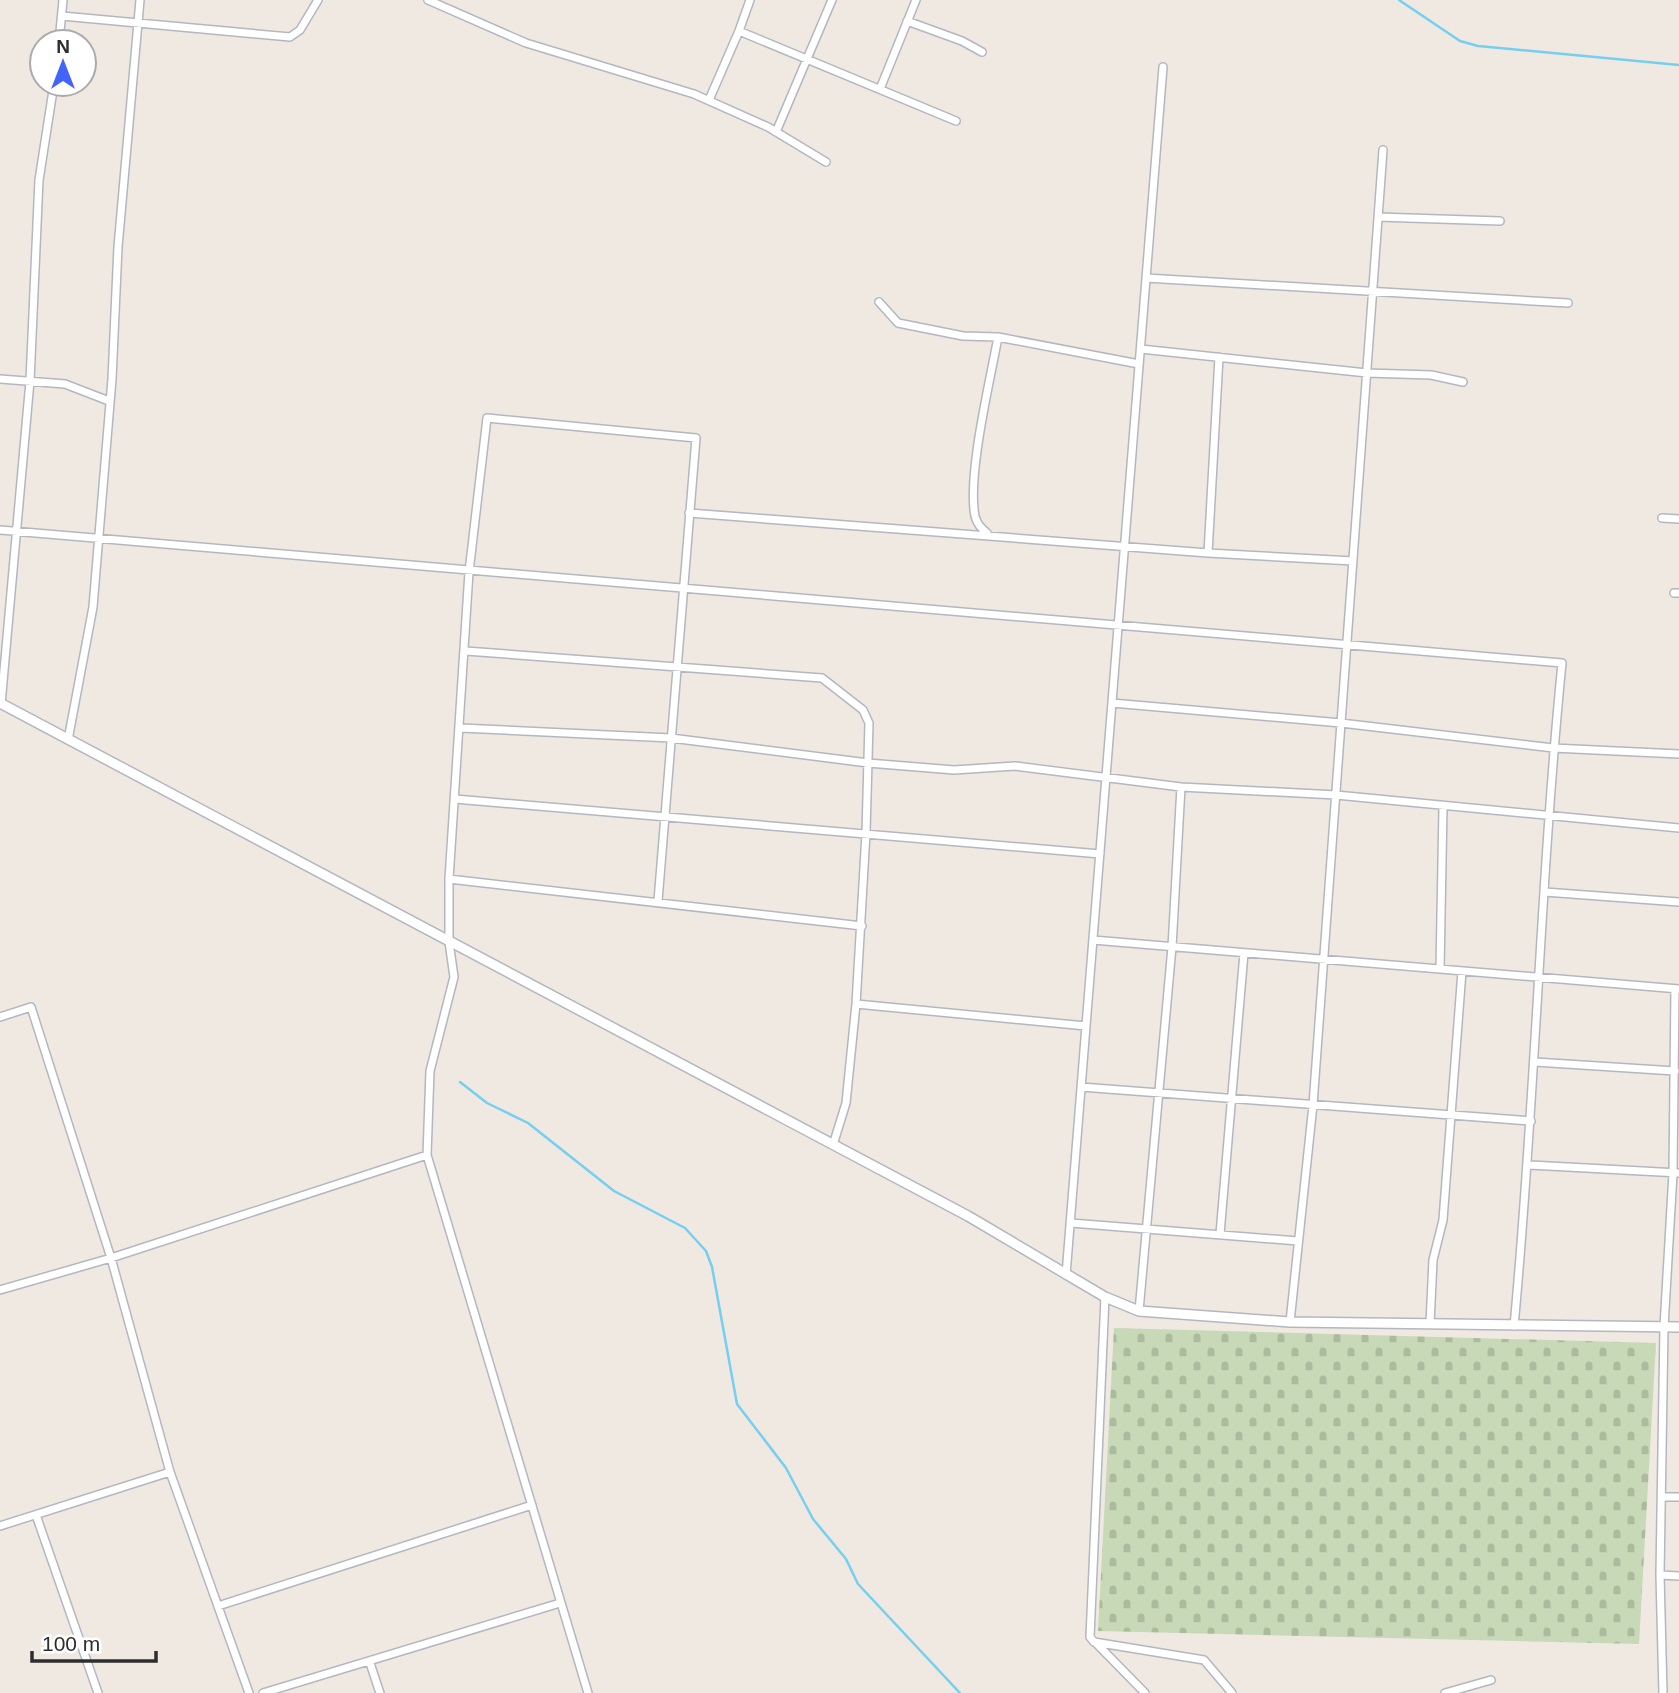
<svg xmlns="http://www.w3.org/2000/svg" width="1679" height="1693" font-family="Helvetica,sans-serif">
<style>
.cemetery{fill:url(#cemetery-stones)}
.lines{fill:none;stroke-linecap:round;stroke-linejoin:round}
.stream{stroke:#75cff0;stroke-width:2.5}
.minor-casing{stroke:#b4b7c1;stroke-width:10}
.tertiary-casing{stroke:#b4b7c1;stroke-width:12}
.minor{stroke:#fff;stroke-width:7}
.tertiary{stroke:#fff;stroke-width:9}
</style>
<defs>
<pattern id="cemetery-stones" width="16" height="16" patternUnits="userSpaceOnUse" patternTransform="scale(1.75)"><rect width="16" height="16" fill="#c8d9b8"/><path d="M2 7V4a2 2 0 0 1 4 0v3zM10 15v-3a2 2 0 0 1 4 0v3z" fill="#acbb9e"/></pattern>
</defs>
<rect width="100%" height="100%" fill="#efe9e1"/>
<path class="cemetery" d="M1114,1328L1656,1343L1639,1644L1098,1631Z"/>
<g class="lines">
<path class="stream" d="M1399,0L1460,41L1478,46L1679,65
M460,1082L487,1103L528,1123L614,1191L685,1228L706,1251L712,1267L737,1404L786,1468L813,1519L846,1559L858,1584L960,1693"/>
<defs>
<path id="minor" d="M428,0L526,43L694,94L768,127L826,162
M62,16L290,37L300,30L318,0
M907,21L962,41L982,52
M739,31L750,0
M59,42L63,0
M880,89L916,0
M709,100L739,31L956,121
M776,132L832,0
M1378,217L1500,221
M1146,278L1568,303
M879,302L898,323L963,336L998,337L1139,364
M1141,349L1367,373L1431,375L1463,382
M0,379L65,384L109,401
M689,513L1208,553L1353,561
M1662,518L1679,519
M0,530L1562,663C1540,884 1535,1106 1514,1326
M987,533C981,528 977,524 975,516C967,476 990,381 998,337
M1208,553L1219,357
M1674,593H1679
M466,651L822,678L863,710L869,723L866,833L856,1004L846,1103L833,1145
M1112,703L1341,723L1553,748L1679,754
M1,704L30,381L39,180L54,84
M461,728L671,738L868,763L954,770L1015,766L1181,787L1336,795L1679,828
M68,740L93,607L112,379L118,247L140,0
M455,799L1100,854
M449,879L862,926
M1545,892L1679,902
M1093,940L1679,989
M1440,969L1443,807
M856,1004L1086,1026
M0,1017L31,1007L111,1258L170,1472L249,1693
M1535,1062L1675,1071
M1081,1087L1531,1121
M1530,1165L1679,1173
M1071,1223L1298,1241
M1220,1234L1244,953
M1066,1275L1163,67
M0,1290L111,1258L427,1155
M1105,1297L1090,1637L1094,1642L1204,1660L1232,1693
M1139,1311L1172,947L1181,787
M1290,1322L1313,1105L1383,150
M1430,1324L1433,1260L1443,1220L1462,971
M1664,1497H1679
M36,1515L98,1693
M0,1526L170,1472
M1660,1575L1679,1576
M218,1606L532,1505
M1095,1642L1145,1693
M370,1663L380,1693
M263,1693L560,1603
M588,1693L427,1155L430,1071L454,977L449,942V879L469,572L487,418L696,438L658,901
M1445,1693L1491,1680
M1663,1693L1660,1575L1664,1327L1673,1173L1675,989"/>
<path id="tertiary" d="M0,703L968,1216L1105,1297L1139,1311L1290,1322L1679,1327"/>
</defs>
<use href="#minor" class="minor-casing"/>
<use href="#tertiary" class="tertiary-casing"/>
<use href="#minor" class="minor"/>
<use href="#tertiary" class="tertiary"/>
</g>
<g transform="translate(63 63)"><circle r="33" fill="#ffffff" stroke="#ababab" stroke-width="2"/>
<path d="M0-5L12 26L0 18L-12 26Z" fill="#4264fb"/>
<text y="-10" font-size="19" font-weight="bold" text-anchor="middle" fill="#2e2e2e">N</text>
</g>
<path d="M32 1651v10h124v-10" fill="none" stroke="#2e2e2e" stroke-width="3.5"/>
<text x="42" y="1651" font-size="21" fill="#2e2e2e" stroke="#ffffff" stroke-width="5" paint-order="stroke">100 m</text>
</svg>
